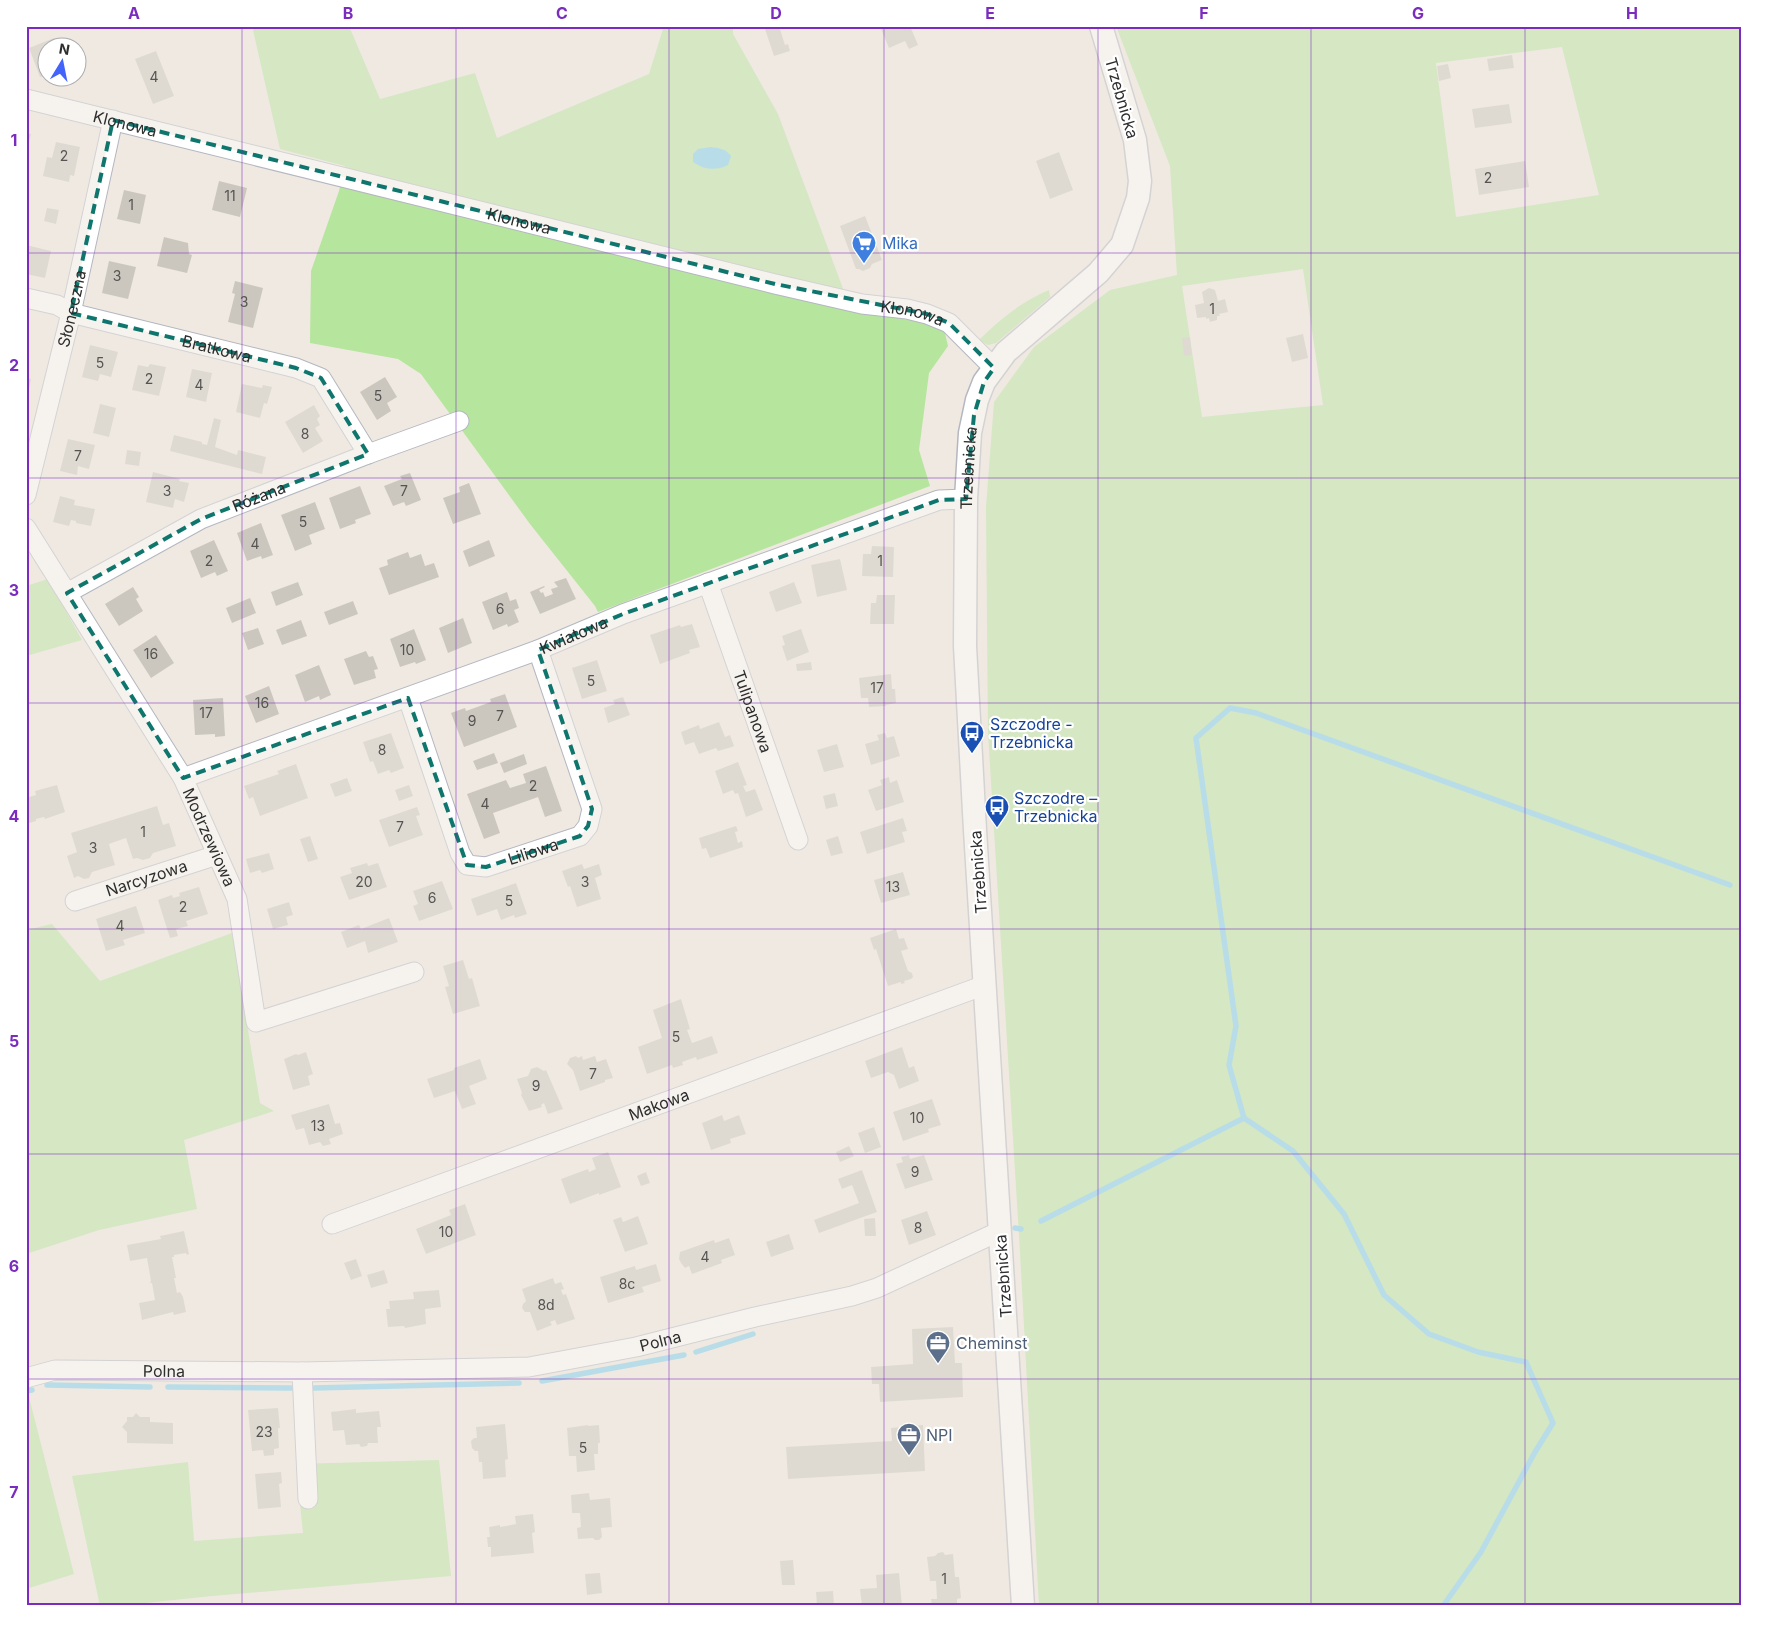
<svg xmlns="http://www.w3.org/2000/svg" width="1767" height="1632" font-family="Inter,sans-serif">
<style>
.green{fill:#b6e59e;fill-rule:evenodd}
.water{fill:#75cff0}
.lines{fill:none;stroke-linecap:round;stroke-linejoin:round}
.stream{stroke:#75cff0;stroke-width:5.5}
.building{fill:#cbc7bf}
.minor-casing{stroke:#b4b7c1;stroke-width:21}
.tertiary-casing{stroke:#b4b7c1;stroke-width:25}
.minor{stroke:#fff;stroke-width:19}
.tertiary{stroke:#fff;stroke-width:22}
.marked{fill:none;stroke:#0f766e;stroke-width:4;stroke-dasharray:10 6;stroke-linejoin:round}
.grid{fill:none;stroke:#7b2cbf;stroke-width:1;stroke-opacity:0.55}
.labels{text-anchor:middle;stroke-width:4.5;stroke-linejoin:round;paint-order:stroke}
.number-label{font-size:14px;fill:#555452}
.street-label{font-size:16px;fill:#2e2e2e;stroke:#fff}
.shop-label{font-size:16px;fill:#366cbe;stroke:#fff;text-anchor:start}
.transit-label{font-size:16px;fill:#164399;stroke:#fff;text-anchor:start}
.service-label{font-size:16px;fill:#4e5e75;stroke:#fff;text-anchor:start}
.neatline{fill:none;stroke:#7b2cbf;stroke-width:2}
.grid-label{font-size:16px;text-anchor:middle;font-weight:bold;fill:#7b2cbf}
</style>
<rect width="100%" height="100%" fill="#efe9e1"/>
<path class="green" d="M256,26H349L380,99L475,73L497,138L649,74L664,26H733V34L778,114L851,310L921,322L944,329L948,346L929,373L919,450L930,486L598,612L595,606L530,524L421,374L398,359L310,343L311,271L339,191L345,166L280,149L253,30Z
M1116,26H1741V1606H1039L1020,1252L988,733L986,507L994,402L1034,347L1110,290L1177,275L1170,166ZM1562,47L1599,195L1456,217L1436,63ZM1303,269L1323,405L1202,417L1182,286Z
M1049,290L1050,297L996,343L988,345L979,340C1000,319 1021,302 1049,290Z
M48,579L82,640L26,656V586Z
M52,924L100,981L232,933L260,1103L274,1111L184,1140L197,1209L99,1230L26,1254V930Z
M29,1397L74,1574L26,1589V1398Z
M439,1460L451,1576L212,1596L116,1606H100L72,1476L188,1462L194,1541L303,1533L296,1464Z"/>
<path class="water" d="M711,147C719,148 726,149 731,156L728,165C715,171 705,170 693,162V154L698,149Z"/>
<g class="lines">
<path class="stream" d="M1041,1221L1244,1118
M1015,1228L1021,1229
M696,1352L753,1334
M542,1381L684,1355
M47,1385L150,1387
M168,1387L292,1388
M314,1388L519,1383
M26,1391L32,1390
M1443,1606L1481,1552L1535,1452L1553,1423L1526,1362L1478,1352L1429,1334L1384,1295L1344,1214L1293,1151L1244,1118L1229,1065L1236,1026L1196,738L1230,708L1256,713L1730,885"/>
</g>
<path class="building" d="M764,26H779L785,45L788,44L790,51L774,56Z
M889,26H910L918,45L909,49L905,41L889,48L881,29Z
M54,38L58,48H48V74L40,77L29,48Z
M156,51L174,96L153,104L135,59Z
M1512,55L1514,68L1489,71L1487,59Z
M1448,64L1451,78L1439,81L1437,66Z
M1509,104L1512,123L1475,128L1472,109Z
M26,133L31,134L27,151H26Z
M56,142L80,147L74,176L70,175L69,182L43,176L47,157L52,158Z
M1059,152L1073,190L1050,199L1036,161Z
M1525,161L1529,187L1479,195L1475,169Z
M219,181L247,188L240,217L212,210Z
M124,190L146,195L140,224L117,219Z
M47,208L59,210L56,224L44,221Z
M865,216L882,260L872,264L870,268L863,271L859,269H856L840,226Z
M164,237L188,243L189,254L192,255L187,273L157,266Z
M26,245L51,251L45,278L26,274Z
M109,261L136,267L128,299L102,293Z
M235,281L263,288L253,328L228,322L235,294L232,293Z
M1209,288L1215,290L1218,301L1225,299L1228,312L1219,314L1220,316H1217V320L1210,322L1209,318L1206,319V317L1197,318L1195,305L1204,303L1202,292Z
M1303,334L1308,358L1292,362L1286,338Z
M1190,337L1192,355L1184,356L1182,338Z
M90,345L118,352L111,377L100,374L98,381L82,377Z
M150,364L166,367L159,396L132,390L138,365L148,367Z
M192,369L212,373L206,402L186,397Z
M385,377L397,397L387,403L391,411L377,420L360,392Z
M26,378L31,379L29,389H26Z
M242,384L262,388L263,385L272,387L267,404L264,403L260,418L236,412Z
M100,404L116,408L109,437L93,433Z
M314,405L320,416L317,419L320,425L315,428L323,441L303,453L285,422Z
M214,418L221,420L215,447L237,455L238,450L266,457L262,474L170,451L174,435L202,442V444L207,445Z
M68,439L95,445L89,469L78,466L77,475L60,471Z
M127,450L141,452L139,466L125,464Z
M153,472L180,479L179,481L189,483L184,502L175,499L173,508L146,502Z
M410,473L421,500L406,506L404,502L393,506L384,486L402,479L400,476Z
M469,483L481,514L453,524L443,498L460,492L459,487Z
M360,486L371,514L355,520L356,523L340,529L329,498Z
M60,496L75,500L74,505L95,509L91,526L76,523V521L71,520L69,526L53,522Z
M315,502L325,529L309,535L312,544L295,551L281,515Z
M261,523L273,555L262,559L261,556L247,561L237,533Z
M214,540L228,571L217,576L215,572L201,578L190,551Z
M489,540L495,556L469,567L463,551Z
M872,546L894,547L893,577L862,576L863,554H871Z
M408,552L410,558L421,554L425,566L434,563L439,577L389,595L379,568L388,565L387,560Z
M840,559L847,590L817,597L811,565Z
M566,578L576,599L540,614L530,592L544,586L545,587L539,590L541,593L543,592L545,597L553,594L551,589L558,587L554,582Z
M298,582L303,595L276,606L271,592Z
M794,582L802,603L776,612L769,592Z
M133,587L139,597L136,599L143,611L119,626L105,604Z
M507,592L510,601L516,599L519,608L514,610L519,622L508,627L507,624L493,630L482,602Z
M877,595H895L894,624H870L871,603H876Z
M250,598L256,613L232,623L226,608Z
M353,601L358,614L329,625L324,612Z
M463,618L472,643L448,653L439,628Z
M301,620L307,636L282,645L276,630Z
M692,624L700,647L689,650L690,653L660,664L650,635L680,625L681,627Z
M258,628L264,644L248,650L242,633Z
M414,629L426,660L416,664L415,662L400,667L390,639Z
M801,629L809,652L787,661L782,646L785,645L782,636Z
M156,635L174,663L151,678L133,650Z
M366,651L369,657L373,656L378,669L374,670L376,678L354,685L344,659Z
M597,660L607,691L582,699L572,668Z
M811,662L812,670L797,671L796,664Z
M319,665L331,695L320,700L319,696L305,702L295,675Z
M891,674L892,689H895L896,703L886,705V706L869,707L868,698H861L859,678Z
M269,686L279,714L256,723L245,696Z
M505,694L517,727L464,747L451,713L465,708L466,711L491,702L490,699Z
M623,697L630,715L608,723L604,708L615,704L613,700Z
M223,698L225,736L215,737V734L195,735L193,700Z
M719,722L725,737L730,735L734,746L732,747L718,751L716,748L699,754L694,742L685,745L681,732L699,725L700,729Z
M391,733L404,768L391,773L389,770L378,774L373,761L370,762L363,742Z
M885,733L887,738L894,736L900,756L871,765L865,744L879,740L877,735Z
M837,744L844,767L824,772L817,750Z
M494,753L498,763L477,770L473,761Z
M524,754L527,764L504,773L500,763Z
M738,762L747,785L743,786L746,792L755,789L763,810L746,817L738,793L735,794L733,790L723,794L715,771Z
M296,764L308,798L260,816L253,797L249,799L244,786L279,774L277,771Z
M546,766L562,811L545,817L538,797L493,813L500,833L484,839L467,794L506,780L510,788L526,783L523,774Z
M889,777L890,783L897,780L904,802L876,811L868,790L882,785L880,780Z
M347,778L352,791L335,797L330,784Z
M57,785L65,812L45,819L44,817L36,819V821L26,824V795L28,794L29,797L36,795L35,791Z
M409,785L413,796L399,801L395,790Z
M835,793L838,806L826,809L823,796Z
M157,806L163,825L169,823L176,846L153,853L150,858L143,860L137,858L133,859L126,838L120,840L109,844L115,865L92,872L89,878L84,879L78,876L74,878L67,856L77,852L71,833Z
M417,807L420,815L416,816L423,835L389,847L379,820Z
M903,818L907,831L902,832L905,842L867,854L860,832Z
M736,826L738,831L735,832L738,843L742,841L743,847L710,858L706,848L702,849L699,838Z
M310,836L318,859L308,862L300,839Z
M838,836L843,853L831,856L826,840Z
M269,853L274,869L262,873L260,870L250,873L246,859Z
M367,863L368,866L378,863L387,887L349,900L340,877L352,873L350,868Z
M582,864L584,869L599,864L602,875L595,878L601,899L577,907L570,886L568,887L562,871Z
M903,872L910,895L881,903L874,880Z
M442,881L453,909L419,921L413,906L418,904L413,891Z
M516,883L527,914L515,918L514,915L501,920L497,909L477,916L471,899Z
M199,887L208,914L186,921L188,926L176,929L178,936L170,938L158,900L172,895L173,898L180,896L179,893Z
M289,902L293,915L286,917L288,925L273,929L267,909Z
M136,906L145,933L123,940L125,945L106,951L96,919Z
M389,918L398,942L368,953L365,941L347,948L341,932L359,925L361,929Z
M896,929L899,939L904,938L908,949L901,951L908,971L912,973L913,977L911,979L904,981L905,983L901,984V982L888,986L876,949L874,950L870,938Z
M463,960L469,979L472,978L480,1006L453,1014L445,987L449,986L443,966Z
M681,999L690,1029L687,1030L692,1043L712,1036L718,1053L697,1060L696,1057L682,1062L683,1065L673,1068L672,1065L647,1074L638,1047L662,1038L653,1010Z
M902,1047L909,1068L914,1066L919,1081L899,1089L894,1075L888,1072L871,1078L865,1061Z
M306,1052L313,1074L308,1076L310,1085L293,1090L284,1059L296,1054L298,1055Z
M576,1056L578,1058L582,1056L583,1060L595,1056L597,1062L606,1059L613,1078L605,1080V1082L580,1091L573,1070L567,1064L570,1058Z
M480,1059L487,1079L469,1086L476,1104L462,1109L455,1091L434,1098L427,1079L454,1070V1068Z
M537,1067L544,1071L546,1070L563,1109L548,1114L544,1103L541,1105L542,1107L529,1111L521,1095L522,1093L517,1079L528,1076L531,1069Z
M932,1099L941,1125L928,1129L929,1132L903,1141L893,1112Z
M329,1104L335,1124L340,1123L343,1134L329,1139L331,1144L323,1146L320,1142L309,1145L304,1128L296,1130L291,1115Z
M722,1115L724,1121L739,1115L746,1134L730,1139L731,1143L711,1150L702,1123Z
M874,1127L881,1147L865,1153L858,1133Z
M849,1146L854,1156L840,1162L836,1152Z
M608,1152L621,1187L599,1195V1193L570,1204L561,1179L588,1169L589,1172L596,1169L592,1158Z
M909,1155L910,1159L924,1155L933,1180L905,1189L896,1164L903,1162L901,1157Z
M862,1170L877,1212L819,1233L814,1220L859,1203L852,1185L842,1189L838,1179Z
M646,1172L650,1183L641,1186L637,1176Z
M465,1204L476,1235L426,1254L416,1229L451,1215L449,1210Z
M927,1211L936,1235L909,1245L901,1220Z
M638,1216L648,1244L625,1252L613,1220L621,1217L623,1222Z
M875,1218L876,1236H865L864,1219Z
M184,1231L189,1254L187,1255L186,1253L174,1255V1257H172L176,1278H174L177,1293L180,1292L183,1297L186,1312L174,1315L173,1312L142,1320L139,1303L155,1300L152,1283H150L151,1281L147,1258L130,1261L127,1245L161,1239L160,1236Z
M789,1234L794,1249L771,1257L766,1242Z
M729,1238L735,1255L721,1260L722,1263L692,1274L689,1266L685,1268L681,1263L679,1259L680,1252L714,1240L715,1243Z
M356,1259L362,1276L351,1280L344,1263Z
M656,1264L661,1281L642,1287L644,1292L608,1303L600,1277L635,1266L636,1270Z
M384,1270L388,1283L371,1288L367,1275Z
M553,1278L555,1284L561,1282L564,1289L561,1290L563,1295L566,1294L575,1319L557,1325L555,1320L550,1322L552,1325L537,1331L530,1312H525L522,1308L523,1304L526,1301L522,1289Z
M439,1290L441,1307L425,1309L426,1324L405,1328L404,1326L388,1327L386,1309H390L389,1301L414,1299L413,1292Z
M953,1327L955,1363H962L963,1397L880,1402L879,1384H872L871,1367L913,1364L912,1329Z
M278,1408L280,1428H278L279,1448L274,1449V1455L264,1456L263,1450L252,1451L248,1410Z
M356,1409V1413L379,1411L381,1427H377L378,1443H368L367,1446L361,1447L359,1444L346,1445L344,1430L333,1431L331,1412Z
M136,1413L140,1417H150V1422L173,1423V1444L127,1443V1432L122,1427L127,1421V1417H133Z
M505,1424L508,1459L505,1460L506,1477L483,1479L482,1462H479L478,1451H475L472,1448L471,1441L474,1438H477L476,1427Z
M588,1425V1426L599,1425L600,1443H598V1454H594L595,1470L577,1472L576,1456H569L567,1428Z
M923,1425L925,1471L788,1479L786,1447L892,1441L891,1428Z
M281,1472L282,1483L279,1484L281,1507L258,1509L255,1474Z
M589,1493L590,1500L610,1498L612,1527L601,1528L602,1537L599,1540H595L593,1538L578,1539L577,1528L581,1527L580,1513H572L571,1495Z
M533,1514L535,1532L532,1533L534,1553L491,1557V1547H488L487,1537H490L489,1527L500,1525V1527L516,1524L515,1516Z
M943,1552L945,1555L953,1554L955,1577H959L961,1598L957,1599V1606H932L931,1599H937L936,1581H930L927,1557L935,1556L938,1553Z
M793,1560L795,1585H782L780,1561Z
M600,1573L602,1593L587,1595L585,1574Z
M899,1573L902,1606H862L860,1589L877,1588L876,1575Z
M833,1591L834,1606H817L816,1592Z"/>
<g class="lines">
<defs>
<g id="minor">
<path id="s1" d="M26,99L775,284L862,304L907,309L927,314L949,323L994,368"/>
<path id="s2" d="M26,298L57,305L71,313L296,368L321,378L368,454"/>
<path id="s3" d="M26,495L71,313L113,120"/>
<path id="s4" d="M26,528L183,778L237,899L256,1022L414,972"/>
<path id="s5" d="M708,583L798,840"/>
<path id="s6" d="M67,593L201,519L368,454L459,421"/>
<path id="s7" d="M408,698L460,853L467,865L486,867L580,836L588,826L592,809L538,650"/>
<path id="s8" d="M183,778L538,650L623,614L939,500L966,499"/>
<path id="s9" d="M75,901L217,855"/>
<path id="s10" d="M332,1224L985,985"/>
<path d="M302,1372L308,1499"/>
<path id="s11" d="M26,1378L55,1370L302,1372L529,1367L636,1347L755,1317L852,1296L877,1288L1000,1231"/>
</g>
<g id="tertiary">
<path id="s12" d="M1023,1606L975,830L965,646L966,499L970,433L977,400L984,382L1006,352L1098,273L1122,245L1138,198L1140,181L1135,140L1101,26"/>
</g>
</defs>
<use href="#minor" class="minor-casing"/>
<use href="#tertiary" class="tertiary-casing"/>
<use href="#minor" class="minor"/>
<use href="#tertiary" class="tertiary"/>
</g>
<path d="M0 0H1767V1632H0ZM113,120L775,284L927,314L949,323L994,368L984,382L974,415L966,499L939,500L623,614L538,650L592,809L588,826L580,836L486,867L467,865L408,698L183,778L67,593L201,519L368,454L321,378L296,368L71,313Z" fill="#efe9e1" fill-opacity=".55" fill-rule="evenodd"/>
<path class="marked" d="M113,120L775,284L927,314L949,323L994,368L984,382L974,415L966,499L939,500L623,614L538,650L592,809L588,826L580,836L486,867L467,865L408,698L183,778L67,593L201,519L368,454L321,378L296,368L71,313Z"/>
<path class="grid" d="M242,26V1606M456,26V1606M669,26V1606M884,26V1606M1098,26V1606M1311,26V1606M1525,26V1606M26,253H1741M26,478H1741M26,703H1741M26,929H1741M26,1154H1741M26,1379H1741"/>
<defs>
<symbol id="supermarket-pin" viewBox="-11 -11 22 30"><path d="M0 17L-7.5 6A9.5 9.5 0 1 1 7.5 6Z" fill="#3f7fe0" stroke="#fff"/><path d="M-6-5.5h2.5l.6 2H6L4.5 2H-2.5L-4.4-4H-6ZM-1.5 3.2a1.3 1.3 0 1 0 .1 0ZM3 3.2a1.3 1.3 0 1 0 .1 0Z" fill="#fff"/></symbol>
<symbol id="bus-pin" viewBox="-11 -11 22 30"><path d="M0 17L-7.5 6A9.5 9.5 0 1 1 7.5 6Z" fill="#1a4fb4" stroke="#fff"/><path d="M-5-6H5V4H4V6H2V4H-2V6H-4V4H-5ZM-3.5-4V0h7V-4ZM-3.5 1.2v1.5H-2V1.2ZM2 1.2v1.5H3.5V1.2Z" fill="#fff"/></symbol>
<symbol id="office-pin" viewBox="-11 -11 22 30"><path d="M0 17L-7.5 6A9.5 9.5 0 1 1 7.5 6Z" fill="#5c6f8a" stroke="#fff"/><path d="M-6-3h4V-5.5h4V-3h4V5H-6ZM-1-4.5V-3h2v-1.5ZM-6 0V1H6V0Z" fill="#fff"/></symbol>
</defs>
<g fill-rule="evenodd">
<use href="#supermarket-pin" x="850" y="229" width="28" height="38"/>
<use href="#bus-pin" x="958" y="719" width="28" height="38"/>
<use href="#bus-pin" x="983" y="793" width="28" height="38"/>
<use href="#office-pin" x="924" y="1329" width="28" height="38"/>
<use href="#office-pin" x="895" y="1421" width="28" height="38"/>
</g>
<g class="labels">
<g class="number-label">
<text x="154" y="82">4</text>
<text x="64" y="161">2</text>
<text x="1488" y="183">2</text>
<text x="230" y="201">11</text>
<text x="131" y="210">1</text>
<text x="117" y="281">3</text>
<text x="244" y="307">3</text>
<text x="1212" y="314">1</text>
<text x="100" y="368">5</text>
<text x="149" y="384">2</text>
<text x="199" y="390">4</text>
<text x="378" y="401">5</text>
<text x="305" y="439">8</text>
<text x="78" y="461">7</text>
<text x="167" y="496">3</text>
<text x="404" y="496">7</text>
<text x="303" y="527">5</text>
<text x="255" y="549">4</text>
<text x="209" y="566">2</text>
<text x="880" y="566">1</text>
<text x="500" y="614">6</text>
<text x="407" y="655">10</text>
<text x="151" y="659">16</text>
<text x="591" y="686">5</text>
<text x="877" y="693">17</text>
<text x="262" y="708">16</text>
<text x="206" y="718">17</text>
<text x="500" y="721">7</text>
<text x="472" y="726">9</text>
<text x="382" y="755">8</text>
<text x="533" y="791">2</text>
<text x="485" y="809">4</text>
<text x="400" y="832">7</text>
<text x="143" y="837">1</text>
<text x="93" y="853">3</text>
<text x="364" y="887">20</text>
<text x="585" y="887">3</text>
<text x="893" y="892">13</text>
<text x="432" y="903">6</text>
<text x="509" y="906">5</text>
<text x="183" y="912">2</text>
<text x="120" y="931">4</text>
<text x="676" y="1042">5</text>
<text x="593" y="1079">7</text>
<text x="536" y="1091">9</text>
<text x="917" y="1123">10</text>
<text x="318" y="1131">13</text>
<text x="915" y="1177">9</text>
<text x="918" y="1233">8</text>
<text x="446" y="1237">10</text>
<text x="705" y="1262">4</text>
<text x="627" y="1289">8c</text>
<text x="546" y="1310">8d</text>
<text x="264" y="1437">23</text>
<text x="583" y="1453">5</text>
<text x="944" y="1584">1</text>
</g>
<g class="street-label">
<text transform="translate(1122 98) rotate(74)" y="6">Trzebnicka</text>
<text dy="6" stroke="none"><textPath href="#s1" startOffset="102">Klonowa</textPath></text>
<text dy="6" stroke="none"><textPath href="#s1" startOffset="508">Klonowa</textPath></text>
<text dy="6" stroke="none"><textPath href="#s3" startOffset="192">Słoneczna</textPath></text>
<text dy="6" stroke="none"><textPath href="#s1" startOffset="912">Klonowa</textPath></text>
<text dy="6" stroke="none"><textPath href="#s2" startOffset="198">Bratkowa</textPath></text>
<text dy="6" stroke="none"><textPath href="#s12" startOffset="1140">Trzebnicka</textPath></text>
<text dy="6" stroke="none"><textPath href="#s6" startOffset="215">Różana</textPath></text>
<text dy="6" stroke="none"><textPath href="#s8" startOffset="416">Kwiatowa</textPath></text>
<text dy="6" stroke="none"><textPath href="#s5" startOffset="136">Tulipanowa</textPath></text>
<text dy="6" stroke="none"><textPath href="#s4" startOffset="360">Modrzewiowa</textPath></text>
<text dy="6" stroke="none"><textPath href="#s7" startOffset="246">Liliowa</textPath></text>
<text transform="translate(978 872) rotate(-94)" y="6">Trzebnicka</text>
<text dy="6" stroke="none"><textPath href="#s9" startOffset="75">Narcyzowa</textPath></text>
<text dy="6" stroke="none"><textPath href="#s10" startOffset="348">Makowa</textPath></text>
<text transform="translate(1003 1276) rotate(-94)" y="6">Trzebnicka</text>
<text dy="6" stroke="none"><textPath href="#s11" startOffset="638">Polna</textPath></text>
<text dy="6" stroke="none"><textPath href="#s11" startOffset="139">Polna</textPath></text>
</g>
<g class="shop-label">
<text x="882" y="249">Mika</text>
</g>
<g class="transit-label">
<text x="990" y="730">Szczodre -<tspan x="990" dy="18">Trzebnicka</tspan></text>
<text x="1014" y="804">Szczodre –<tspan x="1014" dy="18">Trzebnicka</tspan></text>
</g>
<g class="service-label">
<text x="956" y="1349">Cheminst</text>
<text x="926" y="1441">NPI</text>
</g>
</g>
<rect width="1767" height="1632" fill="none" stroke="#ffffff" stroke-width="55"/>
<g transform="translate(62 62) rotate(10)"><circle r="24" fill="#ffffff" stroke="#ababab"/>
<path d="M0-4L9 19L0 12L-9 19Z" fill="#4264fb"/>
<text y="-8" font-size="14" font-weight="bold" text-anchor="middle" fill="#2e2e2e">N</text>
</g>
<rect x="28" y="28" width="1712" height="1576" class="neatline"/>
<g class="grid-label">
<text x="134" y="19">A</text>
<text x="348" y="19">B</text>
<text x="562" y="19">C</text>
<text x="776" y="19">D</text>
<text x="990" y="19">E</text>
<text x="1204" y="19">F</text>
<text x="1418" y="19">G</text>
<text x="1632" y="19">H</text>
<text x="14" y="146">1</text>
<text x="14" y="371">2</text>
<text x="14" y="596">3</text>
<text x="14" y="822">4</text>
<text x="14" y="1047">5</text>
<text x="14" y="1272">6</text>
<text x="14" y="1498">7</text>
</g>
</svg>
